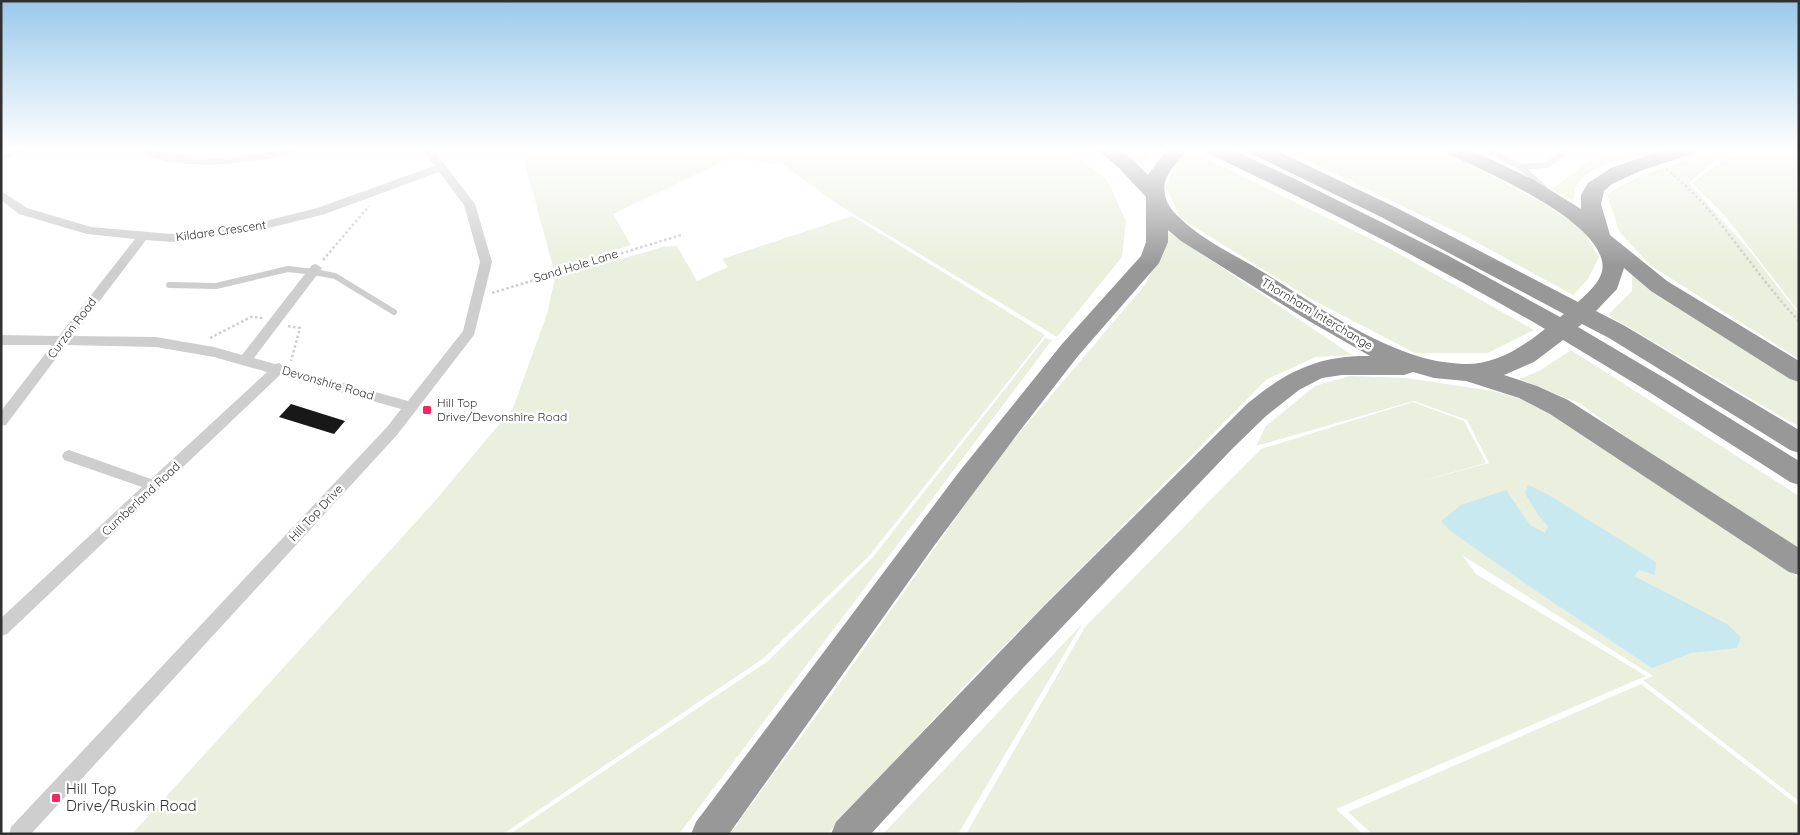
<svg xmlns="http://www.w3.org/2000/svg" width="1800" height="835" font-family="Quicksand,sans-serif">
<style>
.green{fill:#eaefde}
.water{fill:#c8e9f0}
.building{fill:#181818}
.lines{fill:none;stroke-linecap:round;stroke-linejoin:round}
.path{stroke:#cecece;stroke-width:2.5;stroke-dasharray:2.5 2.5;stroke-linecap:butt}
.service{stroke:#cecece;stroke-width:6}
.minor{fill:#cecece;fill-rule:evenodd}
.motorway{fill:#989898;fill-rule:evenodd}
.poi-dot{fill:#f62562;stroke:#fff;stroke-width:2}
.labels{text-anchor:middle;stroke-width:5;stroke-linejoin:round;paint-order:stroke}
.street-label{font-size:12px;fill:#313131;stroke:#fff}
.poi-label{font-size:12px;fill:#313131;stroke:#fff;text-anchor:start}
.near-poi-label{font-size:15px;fill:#313131;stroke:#fff;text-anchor:start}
</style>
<rect width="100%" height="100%" fill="#fff"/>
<path class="green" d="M513,149H1069L1107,180L1126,221L1122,257L1057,337L837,204L785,166L733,157L613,214L631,245L554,270L523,157Z
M1112,149H1154L1137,169Z
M1283,149H1441L1549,207L1582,228L1599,257L1588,279L1573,295L1467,237Z
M1592,149H1629L1637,155C1619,161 1586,167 1577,185C1574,190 1574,196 1573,201L1552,189L1599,153Z
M1719,149H1746L1719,157L1689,183L1749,250L1799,314V359L1651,266L1619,231L1607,194L1642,175Z
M1756,149H1799V312L1725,216L1692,183L1722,161Z
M1191,151L1387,247L1534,330L1488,353H1415L1311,299L1180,218L1166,187L1176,162Z
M852,216L1045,335L869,556L764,658L503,834H132L434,502L513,408L547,314L555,278L663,247L677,246L697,281L728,267L722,259Z
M1169,232L1352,355L1316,357L1267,379L972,678L827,834H730L832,694L998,458L1145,285Z
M1632,273L1799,378V427L1608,315L1632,291Z
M1045,338L1052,340L679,834H510L768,661L873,557Z
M1571,350L1799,496V551L1668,467L1579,403L1519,379L1539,371Z
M1350,376L1406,378L1493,391L1541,405L1799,578V801L1643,680L1653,676L1462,555L1476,574L1646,676L1336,809L1363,834H966L1085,627L1261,449L1413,402L1464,421L1486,463L1407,485L1489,463L1467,420L1414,401L1256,446L1266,426L1315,386Z
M1082,624L958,834H883Z
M1641,684L1799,806V834H1372L1348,812Z"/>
<path class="water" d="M1528,485L1547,494L1656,562L1655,575L1639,570L1634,576L1727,624L1741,637L1737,648L1691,653L1652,668L1542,595L1449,530L1441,521L1461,505L1506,490L1530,525L1545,533L1548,526L1538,515L1525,493Z"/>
<path class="building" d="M291,404L345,421L334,434L279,417Z"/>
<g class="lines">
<path class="path" d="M1666,169C1720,211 1752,272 1799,321
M323,260L369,206
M492,293L681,235
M288,326L300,328L291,361
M210,338L251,317L263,318"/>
<path class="service" d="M1486,149L1521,167L1544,188
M1521,167L1547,165L1568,149
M169,285L216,286L288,269L314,272L335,276L394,312"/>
<path class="minor" d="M17,149H34L1,161V154Z
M136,149C163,149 189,159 217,158C246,158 273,149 302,149C295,155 282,156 273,158C240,164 163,172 136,149Z
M422,149H433L475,204L492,262L474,335L397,435L31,834H9L11,827L387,427L401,409L280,375L7,634L1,636V618L142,487L64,460L62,456L64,452L69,450L151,479L267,372L214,357L156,347L66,345L6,425L1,426V411L52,345H1V335L59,336L135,239L87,234L19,214L1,200V191L27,208L91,227L171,234L261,222L317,208L434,166ZM439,172L464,205L480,262L463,331L408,401L285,367L279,363L275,364L254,358L320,271L322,268L316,264L312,265L242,355L214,347L156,337L73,336L146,240L171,242L261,230L325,214Z"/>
<path class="motorway" d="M1096,149C1125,149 1128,155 1148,175L1167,149H1188C1178,164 1161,174 1165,195C1167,205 1174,213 1182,220C1203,240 1233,254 1258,269C1307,299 1356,335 1411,354C1428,360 1445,363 1463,364C1495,365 1521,348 1545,329C1435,265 1322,207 1207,153L1205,149H1231L1297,180L1447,255L1560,317L1564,314L1381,217L1250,153L1248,149H1273L1395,207L1578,302C1589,292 1606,278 1602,261C1592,216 1486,172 1446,153L1444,149H1470L1534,180L1581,209V195L1588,183L1611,168L1666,149H1697L1695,153L1640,171L1612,184L1604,191L1601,204L1610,235L1667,281L1799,361V382L1790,379L1651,291L1624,268L1617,289L1596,311L1625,326L1799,430V453L1790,450L1609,338L1582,324L1578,327L1666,379L1799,461V485L1790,482L1649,392L1563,340L1534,362L1504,375L1537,386L1568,400L1799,548V575L1789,572L1550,414L1519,398L1466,381L1434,378L1413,372L1404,375H1342L1322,378L1299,390L1266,416L1232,449L1023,668L871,834H831L836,822L1044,606L1248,403C1287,371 1319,355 1370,356L1309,321L1181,241L1168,230V242L1159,263L1078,356L1022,428L934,546L729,834H691L696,822L959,472L1062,344L1141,256L1146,242V197L1119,168Z"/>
</g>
<linearGradient id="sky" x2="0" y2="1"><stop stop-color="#9bc9eb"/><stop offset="0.56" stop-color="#fff"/><stop offset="1" stop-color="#fff" stop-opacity="0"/></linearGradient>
<rect width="1800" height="266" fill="url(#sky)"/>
<g class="poi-dot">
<rect x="422" y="405" width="10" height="10" rx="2.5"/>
<rect x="51" y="793" width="10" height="10" rx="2.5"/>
</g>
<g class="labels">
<g class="street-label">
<text transform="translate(221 231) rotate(-8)" y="4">Kildare Crescent</text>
<text transform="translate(576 266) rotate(-17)" y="4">Sand Hole Lane</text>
<text transform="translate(1317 314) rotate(31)" y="4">Thornham Interchange</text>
<text transform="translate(72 328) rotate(-53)" y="4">Curzon Road</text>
<text transform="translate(328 383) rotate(16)" y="4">Devonshire Road</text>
<text transform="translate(141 499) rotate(-43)" y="4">Cumberland Road</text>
<text transform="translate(316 513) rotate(-47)" y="4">Hill Top Drive</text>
</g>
<g class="poi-label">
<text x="437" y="407">Hill Top<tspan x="437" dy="14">Drive/Devonshire Road</tspan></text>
</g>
<g class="near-poi-label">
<text x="66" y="794">Hill Top<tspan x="66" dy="17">Drive/Ruskin Road</tspan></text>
</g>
</g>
<rect width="1800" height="835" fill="none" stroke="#313131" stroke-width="5"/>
</svg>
